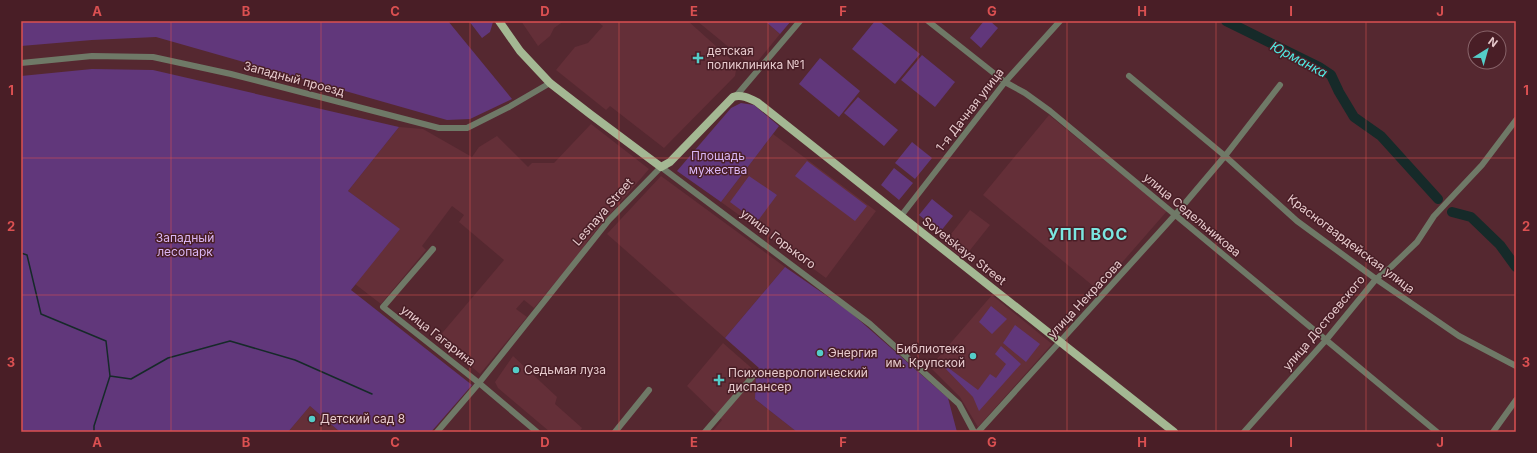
<svg xmlns="http://www.w3.org/2000/svg" width="1537" height="453" font-family="Inter,sans-serif">
<style>
.built{fill:#642f38}
.green{fill:#61377b}
.lines{fill:none;stroke-linecap:round;stroke-linejoin:round}
.stream{stroke:#162a29;stroke-width:1.5}
.river{stroke:#162a29;stroke-width:10}
.minor{stroke:#6f7967;stroke-width:6}
.major{stroke:#a4b893;stroke-width:8}
.grid{fill:none;stroke:#da5051;stroke-width:1;stroke-opacity:0.55}
.poi-dot{fill:#54cdc8;stroke:#491e26;stroke-width:1.5}
.labels{text-anchor:middle;stroke-width:3;stroke-linejoin:round;paint-order:stroke}
.poi-label{font-size:12px;fill:#e7cacd;stroke:#491e26;text-anchor:start}
.street-label{font-size:12px;fill:#e7cacd;stroke:#491e26}
.park-label{font-size:12px;fill:#dab6f4;stroke:#491e26}
.water-label{font-size:13px;font-style:italic;fill:#51e9e2;stroke:#491e26}
.district-label{font-size:16px;font-weight:bold;letter-spacing:1px;fill:#7be6e0;stroke:#491e26}
.neatline{fill:none;stroke:#da5051;stroke-width:1.5}
.grid-label{font-size:13px;text-anchor:middle;font-weight:bold;fill:#da5051}
</style>
<rect width="100%" height="100%" fill="#552830"/>
<path class="built" d="M521,21H564L554,28L550,36L538,46Z
M597,21H688L737,65L735,76L664,148L610,106L606,110L556,70L575,47L588,43L603,26Z
M697,21H765L780,34L753,67Z
M1049,115L1167,211L1098,290L983,195Z
M591,124L649,169L588,240L580,253L534,308L524,300L516,309L527,317L480,374L438,338L504,260L459,222L464,215L452,206L422,246L426,250L381,304L355,284L399,229L348,191L399,127L423,129L472,157L479,147L497,136L528,167L532,163H554Z
M773,134L876,211L826,278L721,202Z
M661,176L785,267L725,338L607,234Z
M970,210L990,225L963,259L944,243Z
M992,295L1052,344L978,427L960,397L930,367Z
M723,343L756,372L755,399L797,432H712L722,420L687,386Z
M513,356L557,397L555,404L582,428L579,432H550L498,388L495,382Z
M310,406L340,432H288Z"/>
<path class="green" d="M21,21H448L512,99L470,119L447,120L156,37L92,40L21,46Z
M469,21H493V22L490,32L482,38Z
M765,21H791L780,34Z
M875,21H879L920,54L895,84L852,49Z
M984,21H990L998,28L981,48L970,38Z
M922,55L955,82L935,107L901,80Z
M820,58L860,91L839,117L799,84Z
M92,69L153,70L399,127L348,191L400,229L351,290L472,385L431,432H340L310,406L288,432H21V76Z
M858,97L898,130L884,146L844,113Z
M741,103L754,105L779,126L721,202L677,171L731,108Z
M912,142L932,158L915,179L895,163Z
M807,161L867,206L855,221L795,176Z
M894,168L913,183L899,200L881,185Z
M749,176L777,195L757,222L730,202Z
M932,199L953,216L940,232L919,215Z
M785,267L850,312L948,398L957,432H797L755,399L756,372L759,368L725,338Z
M991,306L1007,319L992,334L979,322Z
M1015,325L1040,344L1026,362L1003,343Z
M1001,346L1021,364L979,411L973,397L944,367L946,366L978,390L990,374L996,378L1006,364L995,354Z"/>
<g class="lines">
<path class="stream" d="M21,253L27,255L41,314L106,341L110,376L94,426V432
M110,376L131,379L168,358L230,341L295,360L372,394"/>
<path class="river" d="M1226,21L1319,67L1331,75L1339,92L1354,117L1381,136L1438,199
M1452,212L1471,217L1500,245L1516,267"/>
<path class="minor" d="M928,21L1005,82L1025,93L1050,111L1437,432
M21,63L92,56L153,57L231,74L439,128H467L509,107L550,83
M1129,76L1225,156L1297,221L1376,279L1459,336L1516,366
M736,96L800,21
M901,216L1005,82L1060,21
M433,249L383,307L479,383L537,432
M437,432L479,383L609,220L661,167L870,324L959,404L974,432
M615,432L649,390
M705,432L754,375
M978,432L1175,215L1225,156L1280,85
M1244,432L1326,340L1376,279L1391,267L1417,242L1434,216L1482,165L1516,120
M1493,432L1516,400"/>
<path class="major" d="M499,21L520,51L550,83L590,114L661,167L670,162L733,97C741,94 749,98 757,102L1174,432"/>
</g>
<path class="grid" d="M171,21V432M321,21V432M470,21V432M619,21V432M768,21V432M918,21V432M1067,21V432M1216,21V432M1366,21V432M21,158H1516M21,295H1516"/>
<g class="poi-dot">
<path d="M696 52h4v4h4v4h-4v4h-4v-4h-4v-4h4z"/>
<circle cx="820" cy="353" r="4"/>
<circle cx="973" cy="356" r="4"/>
<circle cx="516" cy="370" r="4"/>
<path d="M717 374h4v4h4v4h-4v4h-4v-4h-4v-4h4z"/>
<circle cx="312" cy="419" r="4"/>
</g>
<g class="labels">
<g class="poi-label">
<text x="707" y="55">детская<tspan x="707" dy="14">поликлиника №1</tspan></text>
<text x="965" y="353" text-anchor="end">Библиотека<tspan x="965" dy="14">им. Крупской</tspan></text>
<text x="828" y="357">Энергия</text>
<text x="524" y="374">Седьмая луза</text>
<text x="728" y="377">Психоневрологический<tspan x="728" dy="14">диспансер</tspan></text>
<text x="320" y="423">Детский сад 8</text>
</g>
<g class="street-label">
<text transform="translate(294 79) rotate(15)" y="4">Западный проезд</text>
<text transform="translate(970 110) rotate(-52)" y="4">1-я Дачная улица</text>
<text transform="translate(603 212) rotate(-49)" y="4">Lesnaya Street</text>
<text transform="translate(1192 215) rotate(40)" y="4">улица Седельникова</text>
<text transform="translate(778 239) rotate(37)" y="4">улица Горького</text>
<text transform="translate(1351 244) rotate(37)" y="4">Красногвардейская улица</text>
<text transform="translate(964 251) rotate(38)" y="4">Sovetskaya Street</text>
<text transform="translate(1085 299) rotate(-47)" y="4">улица Некрасова</text>
<text transform="translate(1324 323) rotate(-50)" y="4">улица Достоевского</text>
<text transform="translate(438 336) rotate(38)" y="4">улица Гагарина</text>
</g>
<g class="park-label">
<text x="718" y="160">Площадь<tspan x="718" dy="14">мужества</tspan></text>
<text x="185" y="242">Западный<tspan x="185" dy="14">лесопарк</tspan></text>
</g>
<g class="water-label">
<text transform="translate(1299 59) rotate(28)" y="5">Юрманка</text>
</g>
<g class="district-label">
<text x="1088" y="240">УПП ВОС</text>
</g>
</g>
<rect width="1537" height="453" fill="none" stroke="#491e26" stroke-width="44"/>
<g transform="translate(1487 50) rotate(37)"><circle r="19" fill="#491e26" stroke="#886369"/>
<path d="M0-3L7 15L0 10L-7 15Z" fill="#54cdc8"/>
<text y="-6" font-size="11" font-weight="bold" text-anchor="middle" fill="#e7cacd">N</text>
</g>
<rect x="22" y="22" width="1493" height="409" class="neatline"/>
<g class="grid-label">
<text x="97" y="16">A</text>
<text x="246" y="16">B</text>
<text x="395" y="16">C</text>
<text x="545" y="16">D</text>
<text x="694" y="16">E</text>
<text x="843" y="16">F</text>
<text x="992" y="16">G</text>
<text x="1142" y="16">H</text>
<text x="1291" y="16">I</text>
<text x="1440" y="16">J</text>
<text x="11" y="95">1</text>
<text x="1526" y="95">1</text>
<text x="11" y="231">2</text>
<text x="1526" y="231">2</text>
<text x="11" y="367">3</text>
<text x="1526" y="367">3</text>
<text x="97" y="447">A</text>
<text x="246" y="447">B</text>
<text x="395" y="447">C</text>
<text x="545" y="447">D</text>
<text x="694" y="447">E</text>
<text x="843" y="447">F</text>
<text x="992" y="447">G</text>
<text x="1142" y="447">H</text>
<text x="1291" y="447">I</text>
<text x="1440" y="447">J</text>
</g>
</svg>
